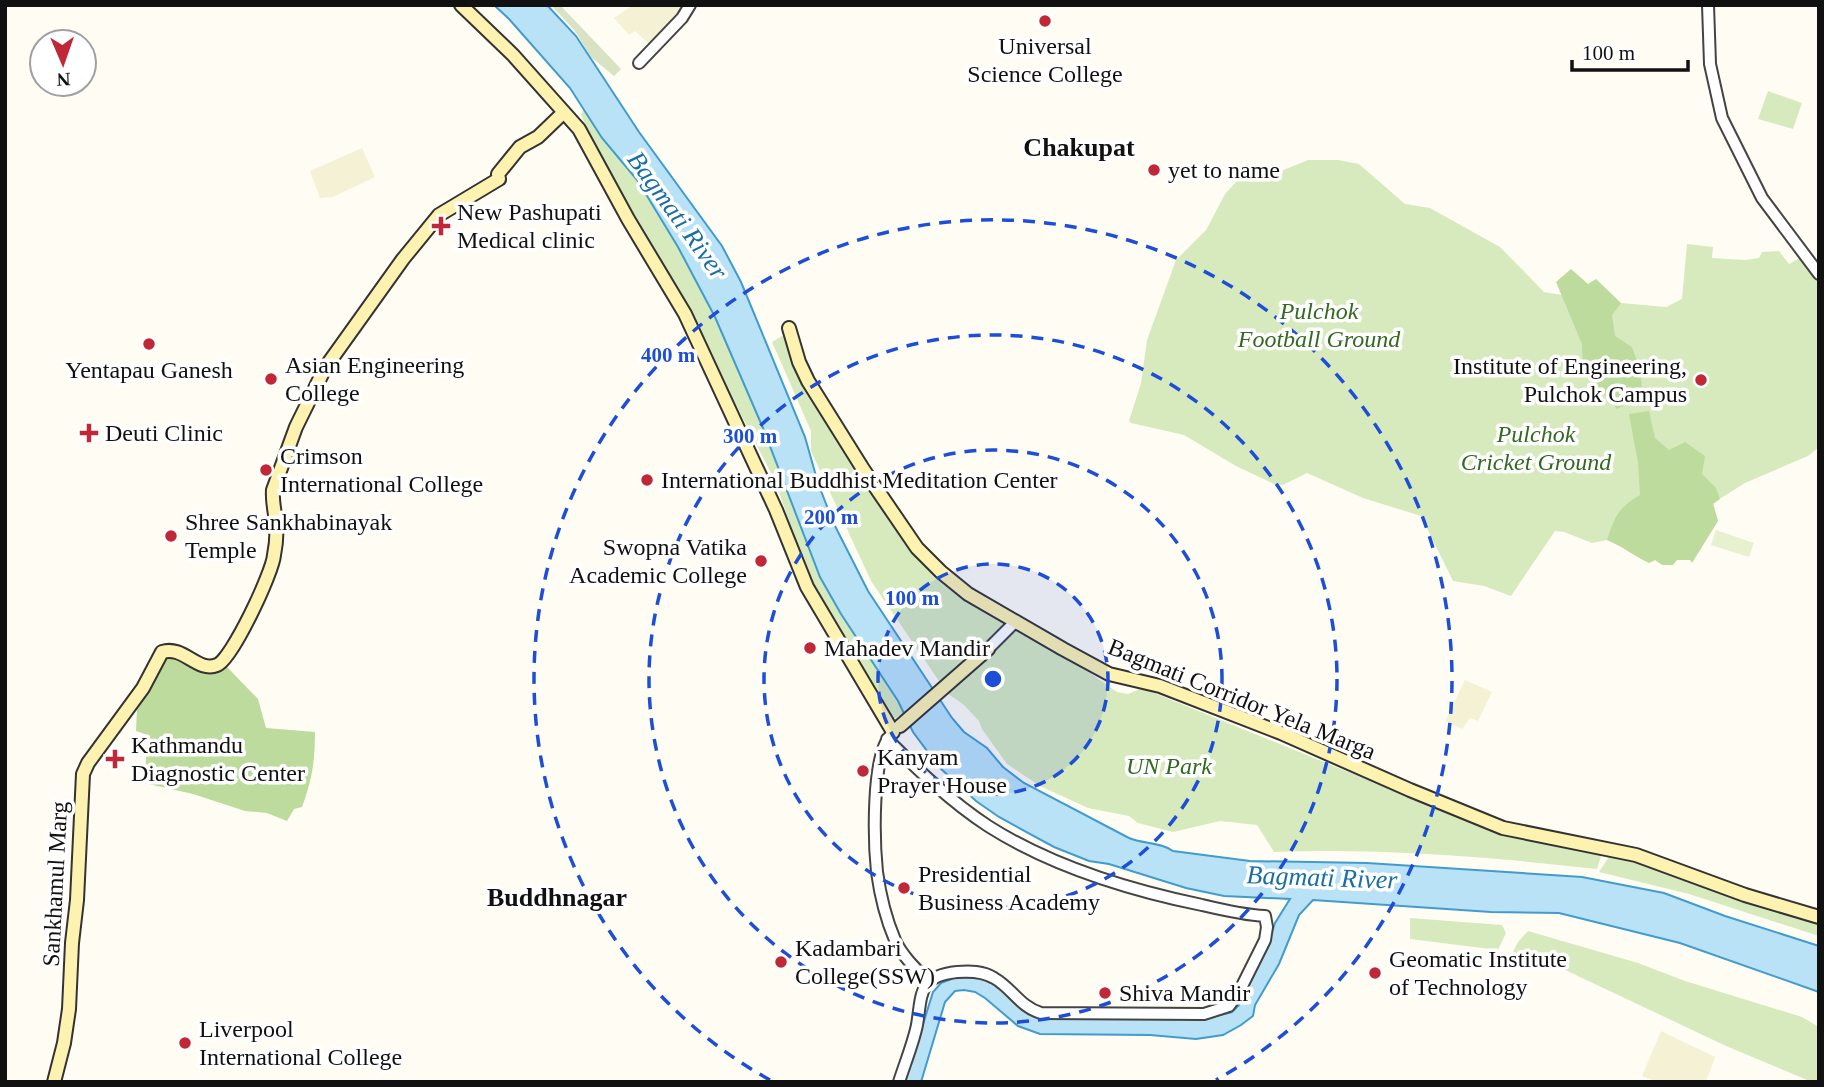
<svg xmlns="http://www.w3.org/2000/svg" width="1824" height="1087" font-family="Georgia,serif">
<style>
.farmland{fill:#f5f1d4}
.green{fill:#d7eabd}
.forest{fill:#bcdb9c}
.cemetery{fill:#dae2c4}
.pitch{fill:#e7f1cf}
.water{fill:#b9e2f6;stroke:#409ccd;stroke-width:2}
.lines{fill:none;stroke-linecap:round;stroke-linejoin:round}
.tertiary-casing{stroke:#444;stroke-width:14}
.secondary-casing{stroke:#333;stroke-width:16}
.tertiary{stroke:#fff;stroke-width:10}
.secondary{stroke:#fef2b0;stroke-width:12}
.ring{fill:none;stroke:#1d4ed8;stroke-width:3.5;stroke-dasharray:12 9}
.poi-dot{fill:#c12837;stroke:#fff;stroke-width:2.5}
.labels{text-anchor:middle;stroke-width:7;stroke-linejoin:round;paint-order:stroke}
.poi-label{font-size:24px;fill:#111;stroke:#fff;text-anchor:start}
.park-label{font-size:24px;font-style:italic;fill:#336920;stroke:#fff}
.street-label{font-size:24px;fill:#111;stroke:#fff}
.neighbourhood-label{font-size:26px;font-weight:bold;fill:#111;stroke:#fff}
.water-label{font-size:26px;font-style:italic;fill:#196ea3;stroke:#fff}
.centre{fill:#1d4ed8;stroke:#fff;stroke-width:3.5}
.ring-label{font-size:21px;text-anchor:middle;font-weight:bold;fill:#1d4ed8;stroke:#fff;stroke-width:7;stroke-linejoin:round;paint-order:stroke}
</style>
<rect width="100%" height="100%" fill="#fffcf4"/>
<path class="farmland" d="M633,5H679L681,9L653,43L649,44L635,31L629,35L614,18Z
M362,148L375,177L333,197L320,198L310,171Z
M1465,680L1492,692L1478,721L1470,718L1462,729L1445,721Z
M1661,1031L1715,1057L1706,1082H1657L1642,1076Z"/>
<path class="green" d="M1768,91L1802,103L1793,129L1758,119Z
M583,110L638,181L678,247L715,317L763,428L820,577L904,713L893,719L810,580L775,481L681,297L612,184L581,115Z
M1308,160H1338L1359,164L1405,204L1430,208L1500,247L1544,292L1599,301L1666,307L1682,299L1687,244L1713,247L1712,258L1745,260L1759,258L1762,252L1779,251L1789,264L1803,256L1819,284V447L1808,456L1745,483L1713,503L1718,521L1691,560H1655L1607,540L1592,543L1564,532L1555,531L1511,596L1484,586L1453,581L1421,516L1363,498L1307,473L1283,485L1274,484L1236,466L1184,435L1131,423L1129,421L1141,383L1147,340L1176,260L1206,230L1225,194L1248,169L1255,176L1281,171Z
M784,335L800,374L932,570L1005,623L992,642L939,681L871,581L811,451V431L772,342Z
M1019,630L1087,671L1117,692L1128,694L1142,688L1503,835L1602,853L1597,869C1490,857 1382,848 1274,852L1257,825L1220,821L1173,832L1138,823L1129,816L1088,808L1040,786L1007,764L982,729L979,721L964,705L944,691L1005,638Z
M1610,855L1667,869L1819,921V936L1689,894L1599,872Z
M1410,918L1502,925L1506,933L1498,950L1410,939Z
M1528,931L1638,963L1685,981L1802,1017L1819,1027V1082H1812L1726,1046L1542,959L1513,952L1518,942Z"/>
<path class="forest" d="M1571,269L1588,284L1596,279L1621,303L1612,315L1615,336L1632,347L1639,366L1643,395L1617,409L1583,372L1582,344L1556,282Z
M1649,411L1655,438L1669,450L1685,442L1705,456L1702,474L1716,488L1720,499L1713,504L1718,521L1692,563L1690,560H1677L1673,565H1662L1655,560L1649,563C1634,556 1622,546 1607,540C1615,516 1618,508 1640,495L1638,463L1629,414Z
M179,656L207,672L227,667L258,699L266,728L315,732C315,761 312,780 302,807L294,809L287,821L267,813L245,811L193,794L144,783L148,735L136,731L137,709L164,660Z"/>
<path class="cemetery" d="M551,5H560L621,69L614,76L591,57L575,31Z"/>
<path class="pitch" d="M1716,530L1754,543L1749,557L1711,545Z"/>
<path class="water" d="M494,5H547L576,36L639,132L722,246L741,282L805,437L818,483L833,522L868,591L952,718L964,732L987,748L1003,767L1024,783L1129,838C1143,844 1161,842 1173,851L1250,861L1367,863L1582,877L1664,893L1725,916L1819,946V992L1680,943L1559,913L1491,912L1313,900L1299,915L1279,964L1255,1005L1253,1016L1241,1025L1223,1035L1196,1039L1150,1035L1040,1034L1018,1026L985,998L975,992L964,990L955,991L945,1002L921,1082H905L933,992L941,983L954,978L971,976L986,979L1046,1017L1064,1018L1154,1017L1200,1020L1232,1012L1239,1005L1237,1003L1268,944L1275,923L1290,899L1224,896L1186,888L1109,864L1089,861L1054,847L999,817L976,801L939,767L913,732L898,701L841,614L820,577L763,428L715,317L678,247L638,181L602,138L570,88L509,19Z"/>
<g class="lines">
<defs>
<path id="tertiary" d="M1708,5L1710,64L1722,118L1762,198L1819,274
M639,63L682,18L690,5
M988,649L1016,621
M891,735C871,755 874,843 877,872C880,894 886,919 895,940C902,956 917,970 929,982
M887,739C918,770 950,801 988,826C1051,866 1129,890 1202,905C1223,910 1244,915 1265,916L1267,927L1265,940L1239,992L1229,1006L1204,1014L1041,1013C1020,1007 1012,988 994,978C983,971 970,971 957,972C918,976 922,994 917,1025C913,1044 905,1063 899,1082"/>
<path id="secondary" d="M461,5L513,55L579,129L628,219L685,314L776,510L807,587L893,732
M789,328L799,362L808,381L863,469L917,548L941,572L968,594L1063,649L1109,674L1160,686L1281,733L1410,790L1503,828L1636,855L1745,895L1819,917
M900,726L988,649
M54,1082L64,1043L69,1009L72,943L77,900L83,774L88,763L143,688L162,652C184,645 197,673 217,665C231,661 273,572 274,555C276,545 277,533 276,523C275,511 272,502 273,490L296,427L325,368L403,259L439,215L499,179L498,174L520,147L538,137L564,112"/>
</defs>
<use href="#tertiary" class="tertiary-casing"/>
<use href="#secondary" class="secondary-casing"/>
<use href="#tertiary" class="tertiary"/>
<use href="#secondary" class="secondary"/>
</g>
<circle cx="993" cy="679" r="115" fill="#1d4ed8" fill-opacity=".12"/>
<g class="ring">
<circle cx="993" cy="679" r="115"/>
<circle cx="993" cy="679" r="229"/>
<circle cx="993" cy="679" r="344"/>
<path d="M770 1080A459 459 0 1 1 1216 1080"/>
</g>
<g class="poi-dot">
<circle cx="1045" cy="21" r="7"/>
<circle cx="1154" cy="170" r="7"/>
<path d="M437.5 215.5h7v7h7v7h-7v7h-7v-7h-7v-7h7z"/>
<circle cx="149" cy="344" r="7"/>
<circle cx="271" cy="379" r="7"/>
<circle cx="1701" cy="380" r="7"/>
<path d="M85.5 422.5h7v7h7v7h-7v7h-7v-7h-7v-7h7z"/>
<circle cx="266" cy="470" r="7"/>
<circle cx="647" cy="480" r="7"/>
<circle cx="171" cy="536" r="7"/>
<circle cx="761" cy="561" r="7"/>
<circle cx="810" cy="648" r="7"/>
<path d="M111.5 748.5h7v7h7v7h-7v7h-7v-7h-7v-7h7z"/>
<circle cx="863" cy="771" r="7"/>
<circle cx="904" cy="888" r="7"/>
<circle cx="781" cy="962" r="7"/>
<circle cx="1375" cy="973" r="7"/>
<circle cx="1105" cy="993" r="7"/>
<circle cx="185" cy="1043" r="7"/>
</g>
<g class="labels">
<g class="poi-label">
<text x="1045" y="54" text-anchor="middle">Universal<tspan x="1045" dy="28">Science College</tspan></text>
<text x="1168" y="178">yet to name</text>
<text x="457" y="220">New Pashupati<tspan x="457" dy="28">Medical clinic</tspan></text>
<text x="285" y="373">Asian Engineering<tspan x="285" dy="28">College</tspan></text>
<text x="1687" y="374" text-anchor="end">Institute of Engineering,<tspan x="1687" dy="28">Pulchok Campus</tspan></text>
<text x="149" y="378" text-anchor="middle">Yentapau Ganesh</text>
<text x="105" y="441">Deuti Clinic</text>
<text x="280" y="464">Crimson<tspan x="280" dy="28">International College</tspan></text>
<text x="661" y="488">International Buddhist Meditation Center</text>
<text x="185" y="530">Shree Sankhabinayak<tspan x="185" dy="28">Temple</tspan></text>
<text x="747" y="555" text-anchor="end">Swopna Vatika<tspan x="747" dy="28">Academic College</tspan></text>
<text x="824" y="656">Mahadev Mandir</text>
<text x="131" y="753">Kathmandu<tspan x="131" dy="28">Diagnostic Center</tspan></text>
<text x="877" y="765">Kanyam<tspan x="877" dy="28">Prayer House</tspan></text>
<text x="918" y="882">Presidential<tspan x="918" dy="28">Business Academy</tspan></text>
<text x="795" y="956">Kadambari<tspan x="795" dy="28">College(SSW)</tspan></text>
<text x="1389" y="967">Geomatic Institute<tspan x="1389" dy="28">of Technology</tspan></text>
<text x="1119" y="1001">Shiva Mandir</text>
<text x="199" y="1037">Liverpool<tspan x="199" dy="28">International College</tspan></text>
</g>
<g class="park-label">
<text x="1319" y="319">Pulchok<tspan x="1319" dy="28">Football Ground</tspan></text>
<text x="1536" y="442">Pulchok<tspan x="1536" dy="28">Cricket Ground</tspan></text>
<text x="1169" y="774">UN Park</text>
</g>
<g class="street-label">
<text transform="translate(1242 699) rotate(22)" y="8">Bagmati Corridor Yela Marga</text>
<text transform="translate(55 884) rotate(-87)" y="8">Sankhamul Marg</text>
</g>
<g class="neighbourhood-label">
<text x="1079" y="156">Chakupat</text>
<text x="557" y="906">Buddhnagar</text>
</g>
<g class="water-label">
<text transform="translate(678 215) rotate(54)" y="9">Bagmati River</text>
<text transform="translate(1322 877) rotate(2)" y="9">Bagmati River</text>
</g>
</g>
<circle cx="993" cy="679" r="10" class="centre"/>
<g class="ring-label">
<text x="668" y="362">400 m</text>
<text x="750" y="443">300 m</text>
<text x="831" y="524">200 m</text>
<text x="912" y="605">100 m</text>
</g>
<rect width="1824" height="1087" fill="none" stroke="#111111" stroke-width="14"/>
<g transform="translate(63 63) rotate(178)"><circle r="33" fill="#ffffff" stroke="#a0a0a0" stroke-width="2"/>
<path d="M0-5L12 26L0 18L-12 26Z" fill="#c12837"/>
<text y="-10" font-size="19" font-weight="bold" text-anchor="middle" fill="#111111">N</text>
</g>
<path d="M1572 60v10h116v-10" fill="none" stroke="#111111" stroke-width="3.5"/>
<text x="1582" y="60" font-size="21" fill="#111111" stroke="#ffffff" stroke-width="5" paint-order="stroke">100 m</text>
</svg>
